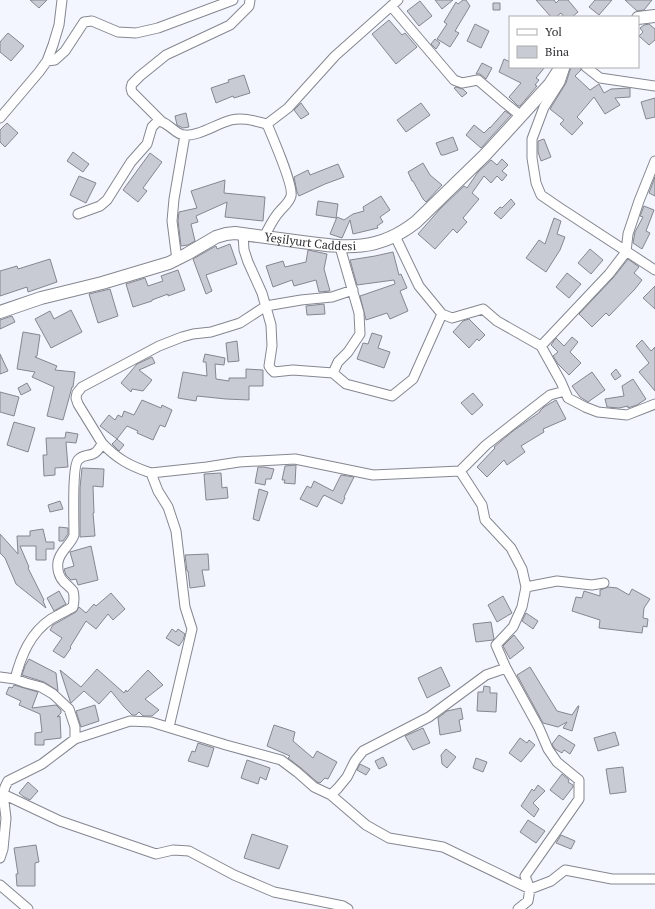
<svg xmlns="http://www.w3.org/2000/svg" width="655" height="909" font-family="'PT Serif',serif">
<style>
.building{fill:#c9cbd4;stroke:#85878f}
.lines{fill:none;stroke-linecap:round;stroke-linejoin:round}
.minor-casing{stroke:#858790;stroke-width:11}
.secondary-casing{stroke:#858790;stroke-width:14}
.minor{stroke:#fff;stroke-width:9}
.secondary{stroke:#fff;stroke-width:12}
.labels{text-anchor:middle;stroke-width:3.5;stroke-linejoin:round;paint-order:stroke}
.street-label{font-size:12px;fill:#2f3033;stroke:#fff}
</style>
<rect width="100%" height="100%" fill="#f3f6ff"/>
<path class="building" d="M30,0H47L39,8Z
M435,0H453L442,9Z
M463,0H466L470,6L455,31L459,33L450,47L437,39L447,24L444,22L456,2L458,4Z
M536,0H554L556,3L559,0H568L578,12L572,17H564L561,13L556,17H551Z
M595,0H612L599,15L589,7Z
M625,0H652L644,10L637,11Z
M420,1L432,16L419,26L407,11Z
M493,3H500V10H493Z
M389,20L402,35L405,33L417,47L396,64L372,34Z
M475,24L489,31L481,48L467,41Z
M649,24L655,29V40L649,45L639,36L643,32L640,28L644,25Z
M8,33L24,46L11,61L0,52V42Z
M435,39L440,43L436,49L431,44Z
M504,59L510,62V67H545L536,78L539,80L535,85L537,86L520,106H518L509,97L521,83L499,72Z
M482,63L492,68L486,79L480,74H476Z
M572,67H580L581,70L575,76L590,90L599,84L604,93L611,89L630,88V97L615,98L620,105L605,114L594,97L577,117L583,123L572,135L560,124L564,120L550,109L566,83L570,70Z
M244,75L250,93L234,98L233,96L216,103L211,88L229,82L228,80Z
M456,87L463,89L467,93L462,97L454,88Z
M655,98V117L646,119L641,102Z
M301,103L309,114L301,119L294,110Z
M421,103L430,115L406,132L397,120Z
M505,111L511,115L481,148L466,135L474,125L484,133L490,127V128Z
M186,113L189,127L183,128L177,125L175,116Z
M7,123L18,133L5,147L0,142V130Z
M453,137L458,150L444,155H441L436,143Z
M544,139L551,157L541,161L538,152V141Z
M73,152L89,164L83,172L67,161Z
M150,153L162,162L143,188L147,191L138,202L123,190Z
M502,159L508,165L502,171L507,175L502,181L497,176L491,183L484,176L472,193L479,199L463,218L467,222L457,233L453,229L435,249L418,234L440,209L464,186L467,188L478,172L491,160L497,165Z
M423,163L430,175L442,185L426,202L423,199L413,181H412L408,172Z
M338,164L344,177L325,184L299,196L297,192L294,177L308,170L310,175Z
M79,176L96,183L86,203L70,195Z
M655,177V196L649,193Z
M225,180L224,193L265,197L263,221L225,217L227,202L196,216L198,222L191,224L195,241L188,245L181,246L178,221L179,212L197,208L191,191Z
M381,196L390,210L380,217L383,222L377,226L378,228L353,234L350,220L342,238L330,234L337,217L344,220L353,214L364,211L363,207Z
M511,199L515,204L501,219L494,213L500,207L502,208Z
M318,201L338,204L336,218L316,215Z
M644,206L654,210L646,231L650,233L642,249L633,243L635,232L643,217L640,216Z
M554,218L561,221L557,234L565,237L560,250L546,272L526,258L539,240L545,244Z
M230,244L237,264L206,275L212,291L206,294L193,259L214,247L216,246L217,249Z
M590,249L603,260L591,274L578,263Z
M308,250L327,254L324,269L330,291L319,292L316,280L294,286L292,280L273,287L266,266L283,261L285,267L306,262Z
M393,252L399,275L401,274L407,288L400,291L408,311L390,319L387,313L366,320L360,296L395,284L394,280L357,285L350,260L375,256Z
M50,259L57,282L28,292L27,287L0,296V271L17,266L18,269Z
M628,259L639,267L634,273L642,280L635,289L609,316L606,313L592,327L579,314L613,278Z
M178,270L185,290L168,296V294L152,300V301L133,307L126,284L145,278L148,286L163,281L161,276Z
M567,273L581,284L569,298L556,287Z
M655,286V309L643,298Z
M110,289L118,316L98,323L89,294Z
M324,304L325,314L307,315L306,306Z
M71,310L82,332L51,348L35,319L50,311L54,319Z
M12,316L15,322L0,329V320Z
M469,319L485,335L479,341L477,339L469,348L453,332L463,321Z
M23,332L40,335L37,356L35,357L57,366L55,370L75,372L73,387H72L63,420L47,416L54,387L32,377L35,372L17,369Z
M372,333L382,336L378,348L390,352L384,368L357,359L363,343L368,344Z
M572,337L578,342L570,352L581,363L569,375L558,364L553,356L558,352L551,345L556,338L564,346Z
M642,340L651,351L655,347V391L639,372L649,363L636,346Z
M237,341L239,361L228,362L226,343Z
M0,354L8,371L0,374Z
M205,354L225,358L224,365L215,364L216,379L229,381V378H246V369L263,370V386H249V400L226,399L197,396L196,401L178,398L183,372L207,376L206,362H203Z
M152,357L155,363L139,370L152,380L143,391L132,389L131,392L121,383L137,364Z
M616,369L621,376L615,380L611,374Z
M592,372L605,390L588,402L580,397L572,386Z
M633,379L646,399L637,405L628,408V406L619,408L607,407L605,399L624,396L622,386Z
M27,383L31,390L21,395L18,388Z
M0,392L19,397L14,416L0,412Z
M473,393L483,405L472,415L461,403Z
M142,400L161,408L162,405L172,410L165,427L160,425L153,440L137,433L138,431L127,426L117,439L100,426L109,415L115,420L118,415L122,417L124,411L134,415Z
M556,400L566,419L543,429L544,432L521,446L525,452L507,465L504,460L487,477L477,467L495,448L494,447L513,431L540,412V411L544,407Z
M14,422L35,428L28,452L7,445Z
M66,432L78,434L76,443L66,442L68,467L55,468V475L44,476L43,455H47L46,438H65Z
M117,439L124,445L119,451L112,444Z
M296,465L295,484L284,483L285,480H282L285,466Z
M258,467H264L274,469L271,479H266L265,485L255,483Z
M82,468L104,469L103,487L93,486L94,513H93L95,536L80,537V488Z
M221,473L222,488L227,487L228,498L206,500L204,474Z
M341,475L354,477L344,497L345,498L342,504L324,495V496H323L317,507L300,499L307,486L311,488L314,481L333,491Z
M259,489L268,492L259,521L253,519Z
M60,501L63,509L50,512L48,505Z
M59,527L68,528V534L63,541H59Z
M43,529L46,542H54V549H46V560H36V546H20L29,567L28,568L44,600L43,601L46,608L16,584L5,558L0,553V534L18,554L17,536H30V531Z
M91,546L98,580L78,585L76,579L71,580L66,575L64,569L74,566L70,552Z
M208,554L209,570H202L205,586L190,588L188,571H187L185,555Z
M608,587L617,588L629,595L632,589L650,599L644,608L643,618L648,619L647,627L643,626L642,633L599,628L600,620L572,611L576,597L582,598L584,591L600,596V590Z
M59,591L66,604L54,611L47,598Z
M111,593L125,609L113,620L108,614L96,629L86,621L70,647L71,648L64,658L53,651L62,638L50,630L53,625L76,612L79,607L86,613L94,604L96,606Z
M503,596L512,613L497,622L488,605Z
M526,613L538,621L533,629L522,621Z
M491,622L494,639L493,640L476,642L473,624Z
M172,629L176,632L178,629L185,634L183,640L179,646L166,638Z
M514,635L524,648L510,659L503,646Z
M29,659L56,673L58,691L44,682L22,675L25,666Z
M441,667L450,686L427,698L418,678Z
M530,667L557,711L572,715L578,706H579L572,731L563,728L567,722L558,727L543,723L517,675Z
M97,669L124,693L126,690L127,692L148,670L163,685L145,699L159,710L152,716H143L139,712L136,715H132L124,707L111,691L99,704L84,691L71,703L70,701L60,670L81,687Z
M14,685L38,692L32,708L56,705L61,710V713L57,717L60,716L61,738L44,740V745H35V733L42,732L40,714L19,705L21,701L6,694L9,687L12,688Z
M484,686L490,687V693H497L496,712L477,711L478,692H483Z
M95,705L99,721L81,727L76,711Z
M461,708L463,719L459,720L461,731L440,735L438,718L447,711Z
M274,725L295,732L293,741L313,758L317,751L337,762L328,779L325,778L320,783L317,782L301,768L288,758L290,756L267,746Z
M423,728L430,743L413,750L405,736Z
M615,732L619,745L598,751L594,738Z
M559,735L575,745L570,754L564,750L562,753L555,749L553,746L552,744Z
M520,738L527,743L529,740L535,745L521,762L509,753Z
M198,743L214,748L208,767L188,761L192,751L195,752Z
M446,749L456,757L447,768L442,764L441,755Z
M383,757L387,765L379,769L375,761Z
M476,758L487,762L483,772L473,768Z
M247,760L270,768L266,780L260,777L258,784L241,778Z
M360,764L370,769L366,775L357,770Z
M623,767L626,792L610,794L606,769Z
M562,774L569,780L568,782L573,785V787L563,800L550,790Z
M28,782L38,791L30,800L24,797L19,793Z
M538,785L545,791L533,803L539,809L534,817L521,806L532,789L534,791Z
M528,820L545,831L536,843L520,832Z
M252,834L288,846L279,869L244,858Z
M561,835L575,841L571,849L556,843Z
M36,845L39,862L35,863V886H17L16,874H18L14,848Z"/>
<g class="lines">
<defs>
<path id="minor" d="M250,0L249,6L230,25L166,55L140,76L132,84L131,88L132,92L162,122C170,125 175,133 183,135C198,137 216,124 231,120C243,117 255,121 267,124L288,108L335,56L398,0
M391,6L454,80L462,83L478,80L505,103L521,116
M47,61L55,60L65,51L84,22L92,21L118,32L136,33L158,28L233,0
M565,67L560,82L544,107L532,139V158L536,183L541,195L560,208L655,270
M586,67L600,78L655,86
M0,118L39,72L47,61L53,45L59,25L62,0
M78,214L100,206L107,200L131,162L147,144L152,127L156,123L159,121L162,122
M243,234L244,250L248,262L262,293L271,325L272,346L269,366L271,369L274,372L293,370L333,373L346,384L392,396L413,379L442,314
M395,236L419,286L442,314L452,318L483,309L497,321L541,346L561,382L568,398L585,407L598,412L627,415L655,404
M264,237C269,228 273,218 280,211C284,206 289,203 291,196C294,186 272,136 267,124
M177,260L172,221L174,199L185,135
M541,346L609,274L626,252L628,234L639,201L655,161
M333,373L338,362L348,352L360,334L359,313L340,247
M102,443C117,459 130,466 151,473L158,491L168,507L176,531L185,607L192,629L169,727
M460,471L482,505L485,520L511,548L522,569L526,587
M151,473L207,467L239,462L295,459L373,475L460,471L486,445L550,395L565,391
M0,677L15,679L26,683L41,687L53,694L69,709L75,727V739
M15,679C21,656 30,633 51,619C58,615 66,611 73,607C74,602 75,597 73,591C71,588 67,585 64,582C59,577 57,569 58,562C60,550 71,545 74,535C74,522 72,467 78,460C86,451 94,461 102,443L78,404L76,398L77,393L82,387L159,346L182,337L193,334L211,332L240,323L266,306L301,300L332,297L353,290
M3,794L60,821L156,854L173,850L189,851L234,875L274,892L343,906L348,909
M331,795L366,825L389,838L443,847L530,889L551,881L565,870L612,879H655
M0,858L3,849L6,818L3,794L5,787L8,781L42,764L75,739L130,721L151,722L226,745L281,760L297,772L314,787L331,795L338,788L347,777L355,761L363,751L429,717L486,675L506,668
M0,885L28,909
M518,909L528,901L530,889L525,876L579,799V780L557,762L548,749L539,728L506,668L496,645L513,627L522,607L526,587L557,581L574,583L592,585L604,583"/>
<g id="secondary">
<path d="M638,18L655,16"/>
<path id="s1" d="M0,312L41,298L102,283L169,263L187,254L216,237L226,234L235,233C258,236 280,239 302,242C347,248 378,252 416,222L485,155L509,129L550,84L561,67"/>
</g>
</defs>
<use href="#minor" class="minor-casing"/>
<use href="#secondary" class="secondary-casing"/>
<use href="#minor" class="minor"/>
<use href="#secondary" class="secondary"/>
</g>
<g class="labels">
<g class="street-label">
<text dy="4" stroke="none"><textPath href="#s1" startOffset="325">Yeşilyurt Caddesi</textPath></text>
</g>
</g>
<rect x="509" y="16" width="130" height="52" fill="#ffffff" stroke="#acacad"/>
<rect x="517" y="29" width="20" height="6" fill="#ffffff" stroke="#acacad"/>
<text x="545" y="36" font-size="12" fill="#2f3033">Yol</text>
<rect x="517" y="46" width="20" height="12" fill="#c9cbd4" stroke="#acacad"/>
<text x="545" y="56" font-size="12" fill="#2f3033">Bina</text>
</svg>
